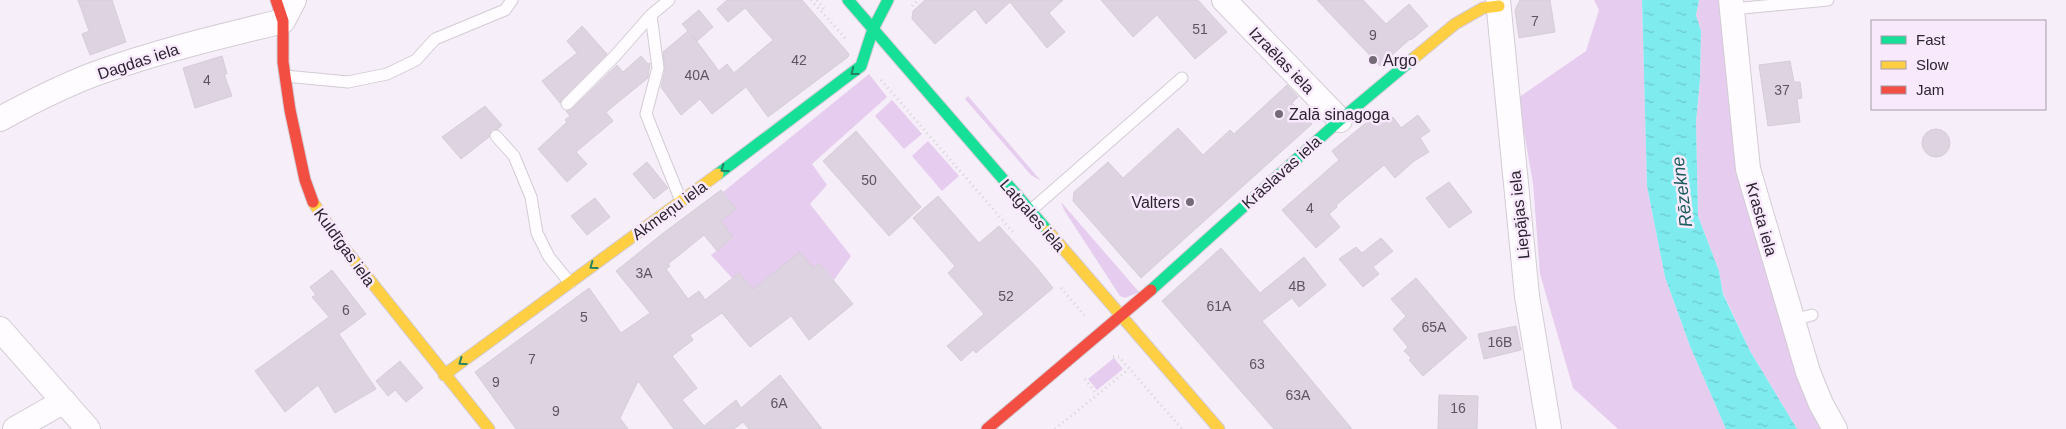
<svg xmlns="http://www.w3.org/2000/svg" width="2066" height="429" font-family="Arial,sans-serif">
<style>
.green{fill:#e6ccee}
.water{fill:url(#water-ripples)}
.building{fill:#ded4e1;stroke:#d5ced8}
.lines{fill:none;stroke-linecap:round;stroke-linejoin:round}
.lane-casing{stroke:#d3cbd5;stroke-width:13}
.street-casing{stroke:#d3cbd5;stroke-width:26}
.fast-casing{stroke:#d3cbd5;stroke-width:13}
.slow-casing{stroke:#d3cbd5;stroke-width:13}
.jam-casing{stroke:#d3cbd5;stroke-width:13}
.path{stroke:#d7d5d8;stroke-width:3;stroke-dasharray:1 4;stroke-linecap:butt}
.lane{stroke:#fefcfe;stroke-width:11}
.street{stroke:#fefcfe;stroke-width:24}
.fast{stroke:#16e098;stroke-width:11}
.slow{stroke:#ffcf43;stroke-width:11}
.jam{stroke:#f24e42;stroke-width:11}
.oneway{stroke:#218264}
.poi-dot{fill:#736b75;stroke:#f8eafc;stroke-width:2}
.labels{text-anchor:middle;stroke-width:5;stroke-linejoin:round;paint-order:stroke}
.number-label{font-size:14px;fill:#5c5460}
.street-label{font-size:16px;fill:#2c242f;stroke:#f8eafc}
.poi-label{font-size:16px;fill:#2c242f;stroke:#f8eafc;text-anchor:start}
.water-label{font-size:18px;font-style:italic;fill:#1a5b5c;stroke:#f8eafc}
</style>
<defs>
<pattern id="water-ripples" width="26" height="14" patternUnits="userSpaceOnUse" patternTransform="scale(1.25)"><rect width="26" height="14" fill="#7eebef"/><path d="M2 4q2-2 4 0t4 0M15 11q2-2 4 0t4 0" fill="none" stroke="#6dc9cd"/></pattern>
</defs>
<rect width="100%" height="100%" fill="#f6eef8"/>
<path class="green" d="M1594,0H1642L1647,186L1665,277L1690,346L1726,429H1618L1573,388L1540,274L1533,183L1518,98L1586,51L1599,10Z
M1699,0H1719L1727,80L1823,429H1797L1750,351L1723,293L1719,271L1698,216L1696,122L1700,79L1701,31L1696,15Z
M869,74L887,97L812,164L827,185L810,204L851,256L834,280L819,263L813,268L754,290L739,273L732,278L711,255L733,238L721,221L736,209L723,192Z
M968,96L1041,181L1031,175L965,99Z
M892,100L922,134L904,149L875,116Z
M928,141L959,176L942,191L912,156Z
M1061,202L1139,292L1125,298L1120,296L1064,210Z
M1114,358L1123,369L1097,390L1088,379Z"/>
<path class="water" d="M1642,0H1699L1696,15L1701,31L1700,79L1696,122L1698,216L1719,271L1723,294L1750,351L1797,429H1726L1690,346L1665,277L1647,186Z"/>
<path class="building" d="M78,0H112L126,42L90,55L82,34L89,31Z
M727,0H802L849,54L848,57L768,117L746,87L712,114L700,99L681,115L661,87L665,70L663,52L688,31L682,24L699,10L713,27L697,41L692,35L719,71L727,64L734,73L773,40L745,8L728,22L717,9Z
M925,0H1063L1049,13L1065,32L1047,48L1010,2L986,24L975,9L935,44L912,19L913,11Z
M1101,0H1198L1227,32L1195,59L1157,15L1133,37Z
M1317,0H1363L1386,24L1409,4L1428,26L1411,40L1410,39L1380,66Z
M1520,0H1550L1555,32L1519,38L1515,10Z
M582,26L607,54L562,99L560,103L542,81L577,53L567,41Z
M222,56L227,74H224L232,96L195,108L183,68Z
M641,56L648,64L650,63L648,78L606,112L613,121L576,152L587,164L567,182L538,149L567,122L565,120L570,116L566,111L572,109L617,65L623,72Z
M1790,61L1794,82H1800L1802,98L1797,99L1800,122L1768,126L1759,65Z
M1287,85L1298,97L1292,103L1312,124L1141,278L1073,201L1074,192L1108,162L1123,178L1178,128L1203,155L1230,130L1234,134Z
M485,106L502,125L498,129L491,130L489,137L461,159L442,137Z
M1379,112L1387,123L1393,117L1401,128L1418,115L1430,131L1420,138L1429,152L1414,161L1395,178L1384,165L1336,205L1337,207L1329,214L1340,227L1316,248L1282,210L1339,160L1332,151Z
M1922 143a14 14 0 1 1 28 0a14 14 0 1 1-28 0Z
M856,131L921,207L889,236L823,161Z
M647,162L668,188L654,199L633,174Z
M1449,182L1472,212L1449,228L1426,198Z
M721,190L736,209L721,221L733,237L717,251L704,235L668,264L670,266L666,269L688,299L699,291L705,300L739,273L753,289L800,252L813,268L819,263L853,304L809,340L791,316L750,347L722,313L690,335L693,340L672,356L697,388L682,400L704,426L736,400L741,408L780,375L822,429H749L743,422L734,429H674L638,381L620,418L628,429H516L475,372L589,288L621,333L650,313L616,271L662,234Z
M938,196L979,243L999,226L1037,268L1053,288L976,353L973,350L961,361L947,346L984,314L948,273L955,266L913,218Z
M595,198L610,217L587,235L571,216Z
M1381,238L1393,251L1373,267L1379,274L1363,287L1339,259L1356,247L1362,253Z
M1221,248L1260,293L1304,257L1326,285L1299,307L1292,298L1262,321L1352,429H1274L1162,301Z
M332,270L366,314L339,334L376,389L335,413L318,385L285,412L255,371L329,317L312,297L316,295L310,287Z
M1416,278L1467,338L1423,376L1409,360L1411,358L1404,351L1408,347L1393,329L1406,316L1391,299Z
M1516,326L1521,350L1484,359L1478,334Z
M400,361L423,388L406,402L395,390L388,396L376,381Z
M1439,395L1478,396L1477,429H1438Z"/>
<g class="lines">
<defs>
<path id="lane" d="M669,0L651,15L658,68L646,114L681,201
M1732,9L1828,0
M285,76L348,82L387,74L416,60L435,39L505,10L512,0
M567,104L615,56L651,15
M496,136L514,156L531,197L537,233L549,257L570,283
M1030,211L1182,78
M1793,320L1812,315"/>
<path id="street" d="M1224,0L1340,120
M1498,0L1527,296L1549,429
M1731,0L1748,169L1808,372L1821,404L1835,429
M0,119C33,101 68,83 103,71C162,50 223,36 283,21L294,0
M0,329L88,429
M15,429L64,401"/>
<path id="fast" d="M848,0L1048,231
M718,174L861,66L873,29L888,0
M1151,290L1340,120L1414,58"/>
<path id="slow" d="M1414,58L1455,24L1483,8L1499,6
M313,202L337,239L489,429
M1048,231L1219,429
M444,375L718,174"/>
<path id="jam" d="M276,0L283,21V62L290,110L305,180L313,202
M987,429L1151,290"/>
</defs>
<use href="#lane" class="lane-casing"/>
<use href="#street" class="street-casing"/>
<use href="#fast" class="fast-casing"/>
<use href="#slow" class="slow-casing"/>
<use href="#jam" class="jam-casing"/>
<path class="path" d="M811,0L845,38
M817,0L824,9
M912,6L918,0
M881,80L1013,232
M1061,288L1085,316
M1113,357H1119L1182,429
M1085,379L1097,395
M1055,429L1129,369"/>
<use href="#lane" class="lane"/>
<use href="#street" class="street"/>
<use href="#fast" class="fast"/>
<use href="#slow" class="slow"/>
<use href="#jam" class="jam"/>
</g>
<defs><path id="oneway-chevron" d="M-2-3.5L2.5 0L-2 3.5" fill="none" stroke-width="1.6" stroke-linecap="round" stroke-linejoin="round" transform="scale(1.25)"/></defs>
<g class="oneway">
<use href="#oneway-chevron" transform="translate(854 72) rotate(142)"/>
<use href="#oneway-chevron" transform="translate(724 169) rotate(144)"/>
<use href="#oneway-chevron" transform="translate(593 266) rotate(144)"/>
<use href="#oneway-chevron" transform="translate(462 362) rotate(144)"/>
</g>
<g class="poi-dot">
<circle cx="1373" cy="60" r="5"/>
<circle cx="1279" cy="114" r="5"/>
<circle cx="1190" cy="202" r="5"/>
</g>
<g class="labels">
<g class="number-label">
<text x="1535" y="26">7</text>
<text x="1200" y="34">51</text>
<text x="1373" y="40">9</text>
<text x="799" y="65">42</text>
<text x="697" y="80">40A</text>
<text x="207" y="85">4</text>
<text x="1782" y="95">37</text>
<text x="869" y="185">50</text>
<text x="1310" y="213">4</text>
<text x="644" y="278">3A</text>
<text x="1297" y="291">4B</text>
<text x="1006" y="301">52</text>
<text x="1219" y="311">61A</text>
<text x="346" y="315">6</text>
<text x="584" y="322">5</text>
<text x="1434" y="332">65A</text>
<text x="1500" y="347">16B</text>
<text x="532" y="364">7</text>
<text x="1257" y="369">63</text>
<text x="496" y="387">9</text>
<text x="1298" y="400">63A</text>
<text x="779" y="408">6A</text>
<text x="1458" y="413">16</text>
<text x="556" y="416">9</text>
</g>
<g class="street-label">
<text transform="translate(1282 60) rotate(46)" y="6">Izraēlas iela</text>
<text transform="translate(138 61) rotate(-18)" y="6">Dagdas iela</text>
<text transform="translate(1281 172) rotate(-42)" y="6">Krāslavas iela</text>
<text transform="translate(669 210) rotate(-36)" y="6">Akmeņu iela</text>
<text transform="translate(1033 215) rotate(49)" y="6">Latgales iela</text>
<text transform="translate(1519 215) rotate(-96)" y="6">Liepājas iela</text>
<text transform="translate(1762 219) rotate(74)" y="6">Krasta iela</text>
<text transform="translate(345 247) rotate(54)" y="6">Kuldīgas iela</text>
</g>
<g class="poi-label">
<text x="1383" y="66">Argo</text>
<text x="1289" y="120">Zalā sinagoga</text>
<text x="1180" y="208" text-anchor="end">Valters</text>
</g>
<g class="water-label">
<text transform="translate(1682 192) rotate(-97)" y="6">Rēzekne</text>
</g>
</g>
<rect x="1871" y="20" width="175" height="90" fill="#f8eafc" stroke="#a69baa"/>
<rect x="1881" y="36" width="25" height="8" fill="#16e098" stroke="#a69baa"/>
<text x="1916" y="45" font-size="15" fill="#2c242f">Fast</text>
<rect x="1881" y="61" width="25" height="8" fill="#ffcf43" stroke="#a69baa"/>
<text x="1916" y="70" font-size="15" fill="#2c242f">Slow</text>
<rect x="1881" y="86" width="25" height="8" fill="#f24e42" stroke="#a69baa"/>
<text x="1916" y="95" font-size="15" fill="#2c242f">Jam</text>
</svg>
